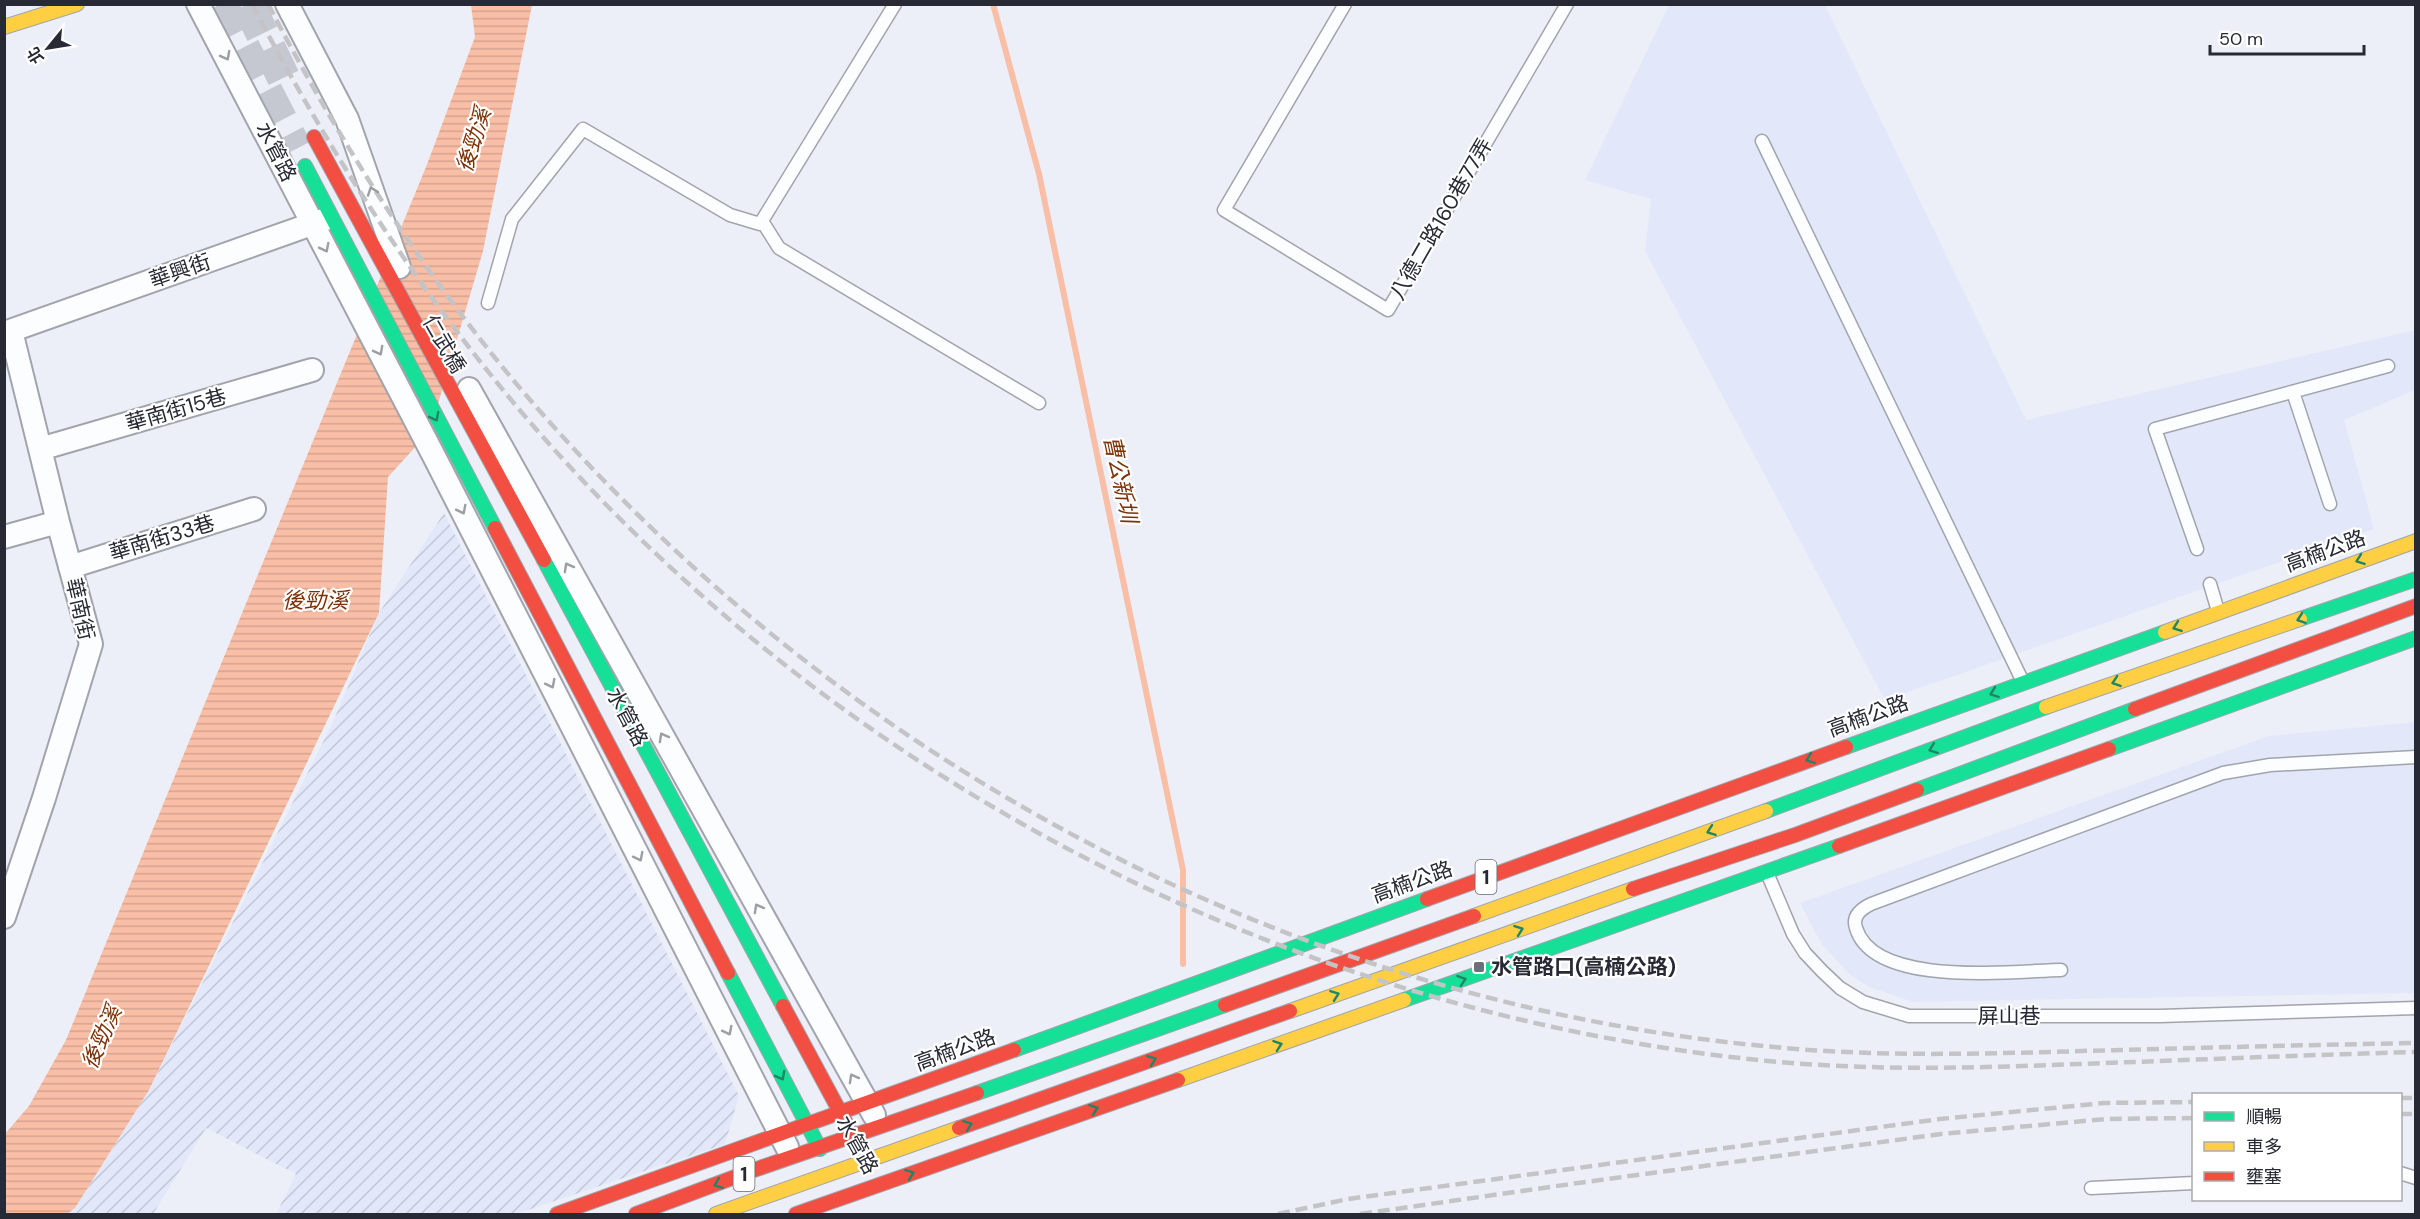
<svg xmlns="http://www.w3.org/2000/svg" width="2420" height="1219" font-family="'DM Sans','Noto Sans TC',sans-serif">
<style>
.built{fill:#e2e8fa}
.industrial{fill:url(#industrial-furrows)}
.water{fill:url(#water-rules)}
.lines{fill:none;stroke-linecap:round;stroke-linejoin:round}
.stream{stroke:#f9bea6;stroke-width:6}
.secondary-tunnel{stroke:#c5c8d0;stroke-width:33;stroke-dasharray:33 16;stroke-linecap:butt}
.lane-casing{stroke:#a1a4ac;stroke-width:15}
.street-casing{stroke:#a1a4ac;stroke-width:26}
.fast-casing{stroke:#a1a4ac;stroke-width:16}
.slow-casing{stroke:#a1a4ac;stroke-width:16}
.jam-casing{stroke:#a1a4ac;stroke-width:16}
.lane{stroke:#fcfdfe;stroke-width:12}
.street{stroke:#fcfdfe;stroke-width:22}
.fast{stroke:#16e098;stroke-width:14}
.slow{stroke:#ffcf43;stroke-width:14}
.jam{stroke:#f24e42;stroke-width:14}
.rail{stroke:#c4c4c7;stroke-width:4.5;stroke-dasharray:12 6;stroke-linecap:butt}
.oneway{stroke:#9c9ea3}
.oneway2{stroke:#1e8566}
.poi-dot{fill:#6c6f78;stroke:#fff;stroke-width:2}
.labels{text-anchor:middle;stroke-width:4.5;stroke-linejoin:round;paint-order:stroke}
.shield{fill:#fff;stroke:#686a71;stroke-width:1.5}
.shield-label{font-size:20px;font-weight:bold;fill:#272a34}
.street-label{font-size:21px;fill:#272a34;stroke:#fff}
.poi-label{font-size:21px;font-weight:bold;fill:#272a34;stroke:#fff;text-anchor:start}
.water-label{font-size:22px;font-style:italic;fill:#7d3206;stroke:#fff}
</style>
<defs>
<pattern id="industrial-furrows" width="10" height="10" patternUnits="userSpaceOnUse" patternTransform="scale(1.5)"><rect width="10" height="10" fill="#e2e8fa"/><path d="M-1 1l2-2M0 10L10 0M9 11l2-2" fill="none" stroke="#c2c7d7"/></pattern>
<pattern id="water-rules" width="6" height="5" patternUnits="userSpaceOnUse" patternTransform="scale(1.5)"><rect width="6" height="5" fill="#f9bea6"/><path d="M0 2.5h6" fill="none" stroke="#d5a390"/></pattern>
</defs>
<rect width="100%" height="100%" fill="#eceff7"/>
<path class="built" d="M1669,5H1825L2026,420L2415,330V390L2344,420L2374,529L1885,700L1645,251L1651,199L1585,180Z
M2415,722V993L1913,1002L1869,987L1849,974L1821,943L1800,903L2269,736Z"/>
<path class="industrial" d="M444,513L739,1096L725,1144L516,1214H276L296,1174L206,1128L153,1214H67L75,1208L149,1090L332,724L379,613Z"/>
<path class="water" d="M471,5H532L483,251L430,431L388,477L379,613L149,1090L75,1208L67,1214H5V1134L29,1106L66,1040L426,167L475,37Z"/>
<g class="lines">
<path class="stream" d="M993,4L1039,174L1183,870V964"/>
<path class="secondary-tunnel" d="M221,4L296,149
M248,4L287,85"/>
<defs>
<path id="lane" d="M1345,4L1224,210L1388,310L1567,4
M1762,141L2023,682
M762,221L779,248L1039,403
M488,303L512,219L583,129L730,215L760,224L895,4
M2293,392L2330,504
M2197,549L2155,429L2388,366
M2210,584L2218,611
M1768,875L1793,934L1805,953L1822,971L1840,988L1863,1002L1909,1016H2160L2416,1008
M2061,970C2012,971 1874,988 1856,928C1852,916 1861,909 1871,904L2223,773L2270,765L2416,757
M2400,1173L2416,1178
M2091,1188L2194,1183"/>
<path id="street" d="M198,4L435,458L787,1147
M287,4L347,119L399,267
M4,333L326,219
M469,389L874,1115
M40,449L312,370
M4,537L58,522
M70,567L254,509
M4,917L44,798L91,644L58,522L11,331"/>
<path id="fast" d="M305,166L495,528
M544,560L783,1006
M2300,619L2416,579
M1846,747L2165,632
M2109,749L2416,638
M1917,790L2135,709
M1766,811L2046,707
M728,973L820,1149
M1404,1000L1839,846
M1014,1050L1427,899
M977,1093L1225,1005"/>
<path id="slow" d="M4,27L77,4
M2165,632L2416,541
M2046,707L2300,619
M1474,916L1766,811
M1290,1011L1633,889
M1178,1080L1404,1000
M716,1214L959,1128"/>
<path id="jam" d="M314,137L544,560
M495,528L728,973
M2135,709L2416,606
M1839,846L2109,749
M1633,889L1795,835L1917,790
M1427,899L1846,747
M1225,1005L1474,916
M783,1006L853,1136
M959,1128L1290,1011
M557,1214L1014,1050
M636,1214L751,1171L977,1093
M796,1214L1178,1080"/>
</defs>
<use href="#lane" class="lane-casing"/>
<use href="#street" class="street-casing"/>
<use href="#fast" class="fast-casing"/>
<use href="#slow" class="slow-casing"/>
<use href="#jam" class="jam-casing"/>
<use href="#lane" class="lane"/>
<use href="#street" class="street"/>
<use href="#fast" class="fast"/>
<use href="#slow" class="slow"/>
<use href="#jam" class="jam"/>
<path class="rail" d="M252,4C328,150 417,289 523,414C836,780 1290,1014 1768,1061C1872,1071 1975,1068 2079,1064C2191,1060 2303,1055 2416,1052
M268,4C343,148 431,287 538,409C852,768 1297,1004 1774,1047C1877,1057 1979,1054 2082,1051C2193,1048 2304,1045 2416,1043
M2400,1098H2416
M2400,1114H2416
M1278,1214L1348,1199L1940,1119L2104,1103L2194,1102
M1360,1214L1578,1183L1941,1134L2106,1119L2194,1118"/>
</g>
<defs><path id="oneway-chevron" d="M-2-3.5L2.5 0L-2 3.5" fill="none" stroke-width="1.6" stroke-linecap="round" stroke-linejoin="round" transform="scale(1.5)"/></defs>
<g class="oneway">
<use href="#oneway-chevron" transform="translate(226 56) rotate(62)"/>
<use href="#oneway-chevron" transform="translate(372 191) rotate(-109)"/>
<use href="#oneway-chevron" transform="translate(325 248) rotate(63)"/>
<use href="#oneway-chevron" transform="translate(379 351) rotate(62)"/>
<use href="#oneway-chevron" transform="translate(462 510) rotate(63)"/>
<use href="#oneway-chevron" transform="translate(568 567) rotate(-119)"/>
<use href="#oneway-chevron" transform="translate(551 684) rotate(63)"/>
<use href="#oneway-chevron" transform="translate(663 737) rotate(-119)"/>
<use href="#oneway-chevron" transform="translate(639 857) rotate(63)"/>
<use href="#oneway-chevron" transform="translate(758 908) rotate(-119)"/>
<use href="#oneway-chevron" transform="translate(728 1031) rotate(63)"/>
<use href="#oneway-chevron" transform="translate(853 1078) rotate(-119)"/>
</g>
<g class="oneway2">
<use href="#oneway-chevron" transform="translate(435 417) rotate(62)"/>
<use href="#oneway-chevron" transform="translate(2360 560) rotate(160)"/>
<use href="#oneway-chevron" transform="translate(2301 619) rotate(161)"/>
<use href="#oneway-chevron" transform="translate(2177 627) rotate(160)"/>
<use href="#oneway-chevron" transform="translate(2116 682) rotate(161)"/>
<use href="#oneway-chevron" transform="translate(1994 693) rotate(160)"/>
<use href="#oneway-chevron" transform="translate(1933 749) rotate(159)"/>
<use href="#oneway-chevron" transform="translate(1810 759) rotate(160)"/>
<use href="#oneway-chevron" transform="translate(1711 831) rotate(160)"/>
<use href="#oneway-chevron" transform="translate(1519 930) rotate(-20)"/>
<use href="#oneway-chevron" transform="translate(1462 980) rotate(-19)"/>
<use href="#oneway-chevron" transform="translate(1335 995) rotate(-20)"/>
<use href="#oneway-chevron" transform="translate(1278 1045) rotate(-19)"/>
<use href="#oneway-chevron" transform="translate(1152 1060) rotate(-20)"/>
<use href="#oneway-chevron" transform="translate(781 1076) rotate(62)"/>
<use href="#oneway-chevron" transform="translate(1094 1109) rotate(-19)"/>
<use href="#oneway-chevron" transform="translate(968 1125) rotate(-20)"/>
<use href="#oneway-chevron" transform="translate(910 1174) rotate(-20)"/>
<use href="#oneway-chevron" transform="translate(718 1184) rotate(159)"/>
</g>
<rect class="poi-dot" x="1473" y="961" width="12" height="12" rx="3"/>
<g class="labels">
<g class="shield">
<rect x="1475.5" y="860" width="21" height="34" rx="4.5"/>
<rect x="733.5" y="1157" width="21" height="34" rx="4.5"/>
</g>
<g class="shield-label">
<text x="1486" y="884">1</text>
<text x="744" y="1181">1</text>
</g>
<g class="street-label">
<text transform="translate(276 152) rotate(63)" y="7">水管路</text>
<text transform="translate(1441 219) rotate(-60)" y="7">八德二路160巷77弄</text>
<text transform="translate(180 271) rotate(-19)" y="7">華興街</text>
<text transform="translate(444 344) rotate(60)" y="7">仁武橋</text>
<text transform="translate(176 410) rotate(-16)" y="7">華南街15巷</text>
<text transform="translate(162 538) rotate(-17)" y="7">華南街33巷</text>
<text transform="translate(2325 551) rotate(-20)" y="7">高楠公路</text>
<text transform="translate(80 609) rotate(77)" y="7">華南街</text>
<text transform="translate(1868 716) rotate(-20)" y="7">高楠公路</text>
<text transform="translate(627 717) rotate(62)" y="7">水管路</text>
<text transform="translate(1412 882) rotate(-20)" y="7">高楠公路</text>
<text x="2009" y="1023">屏山巷</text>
<text transform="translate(955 1050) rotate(-20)" y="7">高楠公路</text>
<text transform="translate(857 1145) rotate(61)" y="7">水管路</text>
</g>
<g class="poi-label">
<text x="1491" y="974">水管路口(高楠公路)</text>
</g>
<g class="water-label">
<text transform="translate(473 140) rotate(-72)" y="8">後勁溪</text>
<text transform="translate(1121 479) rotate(78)" y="8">曹公新圳</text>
<text x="315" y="608">後勁溪</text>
<text transform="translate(101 1037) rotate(-66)" y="8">後勁溪</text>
</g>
</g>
<rect width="2420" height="1219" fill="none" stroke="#272a34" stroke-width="12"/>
<rect x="2192" y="1093" width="210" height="108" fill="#ffffff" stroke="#a9aaae" stroke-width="1.5"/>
<rect x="2204" y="1112" width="30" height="9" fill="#16e098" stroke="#a9aaae" stroke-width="1.5"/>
<text x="2246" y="1123" font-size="18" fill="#272a34">順暢</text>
<rect x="2204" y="1142" width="30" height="9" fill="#ffcf43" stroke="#a9aaae" stroke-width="1.5"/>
<text x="2246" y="1153" font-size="18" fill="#272a34">車多</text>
<rect x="2204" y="1172" width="30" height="9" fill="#f24e42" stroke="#a9aaae" stroke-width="1.5"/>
<text x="2246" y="1183" font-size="18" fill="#272a34">壅塞</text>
<g transform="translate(48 48) rotate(240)" stroke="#ffffff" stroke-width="4.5" paint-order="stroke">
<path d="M0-4.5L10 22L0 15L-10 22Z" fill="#272a34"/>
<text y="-9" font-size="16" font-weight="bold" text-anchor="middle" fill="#272a34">北</text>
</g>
<path d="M2210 45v9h154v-9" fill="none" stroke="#272a34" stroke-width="3"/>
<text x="2219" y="45" font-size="18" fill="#272a34" stroke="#ffffff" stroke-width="4.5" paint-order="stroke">50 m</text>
</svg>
